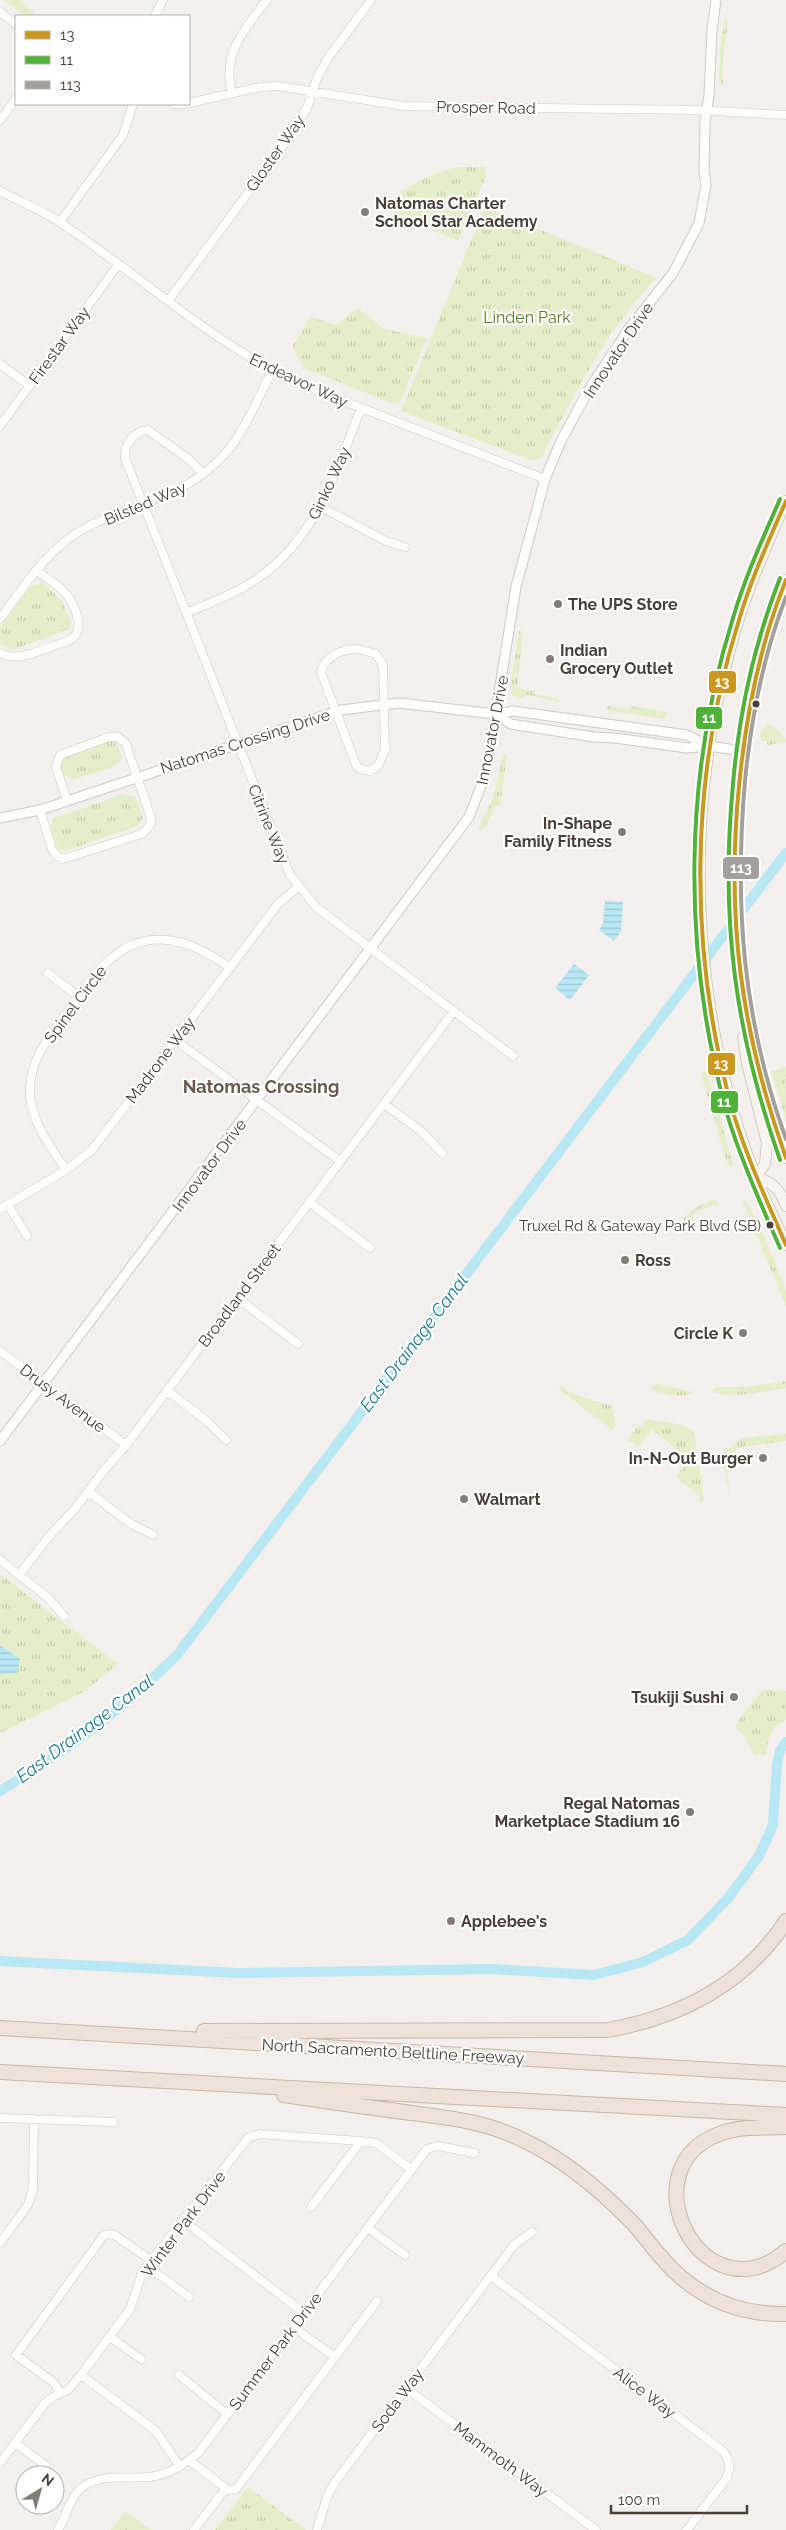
<svg xmlns="http://www.w3.org/2000/svg" width="786" height="2530" font-family="Raleway,sans-serif">
<style>
.grass{fill:url(#grass-tufts)}
.water{fill:url(#water-rules)}
.lines{fill:none;stroke-linecap:round;stroke-linejoin:round}
.canal{stroke:#b7e8f4;stroke-width:10}
.minor-casing{stroke:#cfcbc7;stroke-width:9}
.tertiary-casing{stroke:#cfcbc7;stroke-width:11}
.secondary-casing{stroke:#d4ccc3;stroke-width:12}
.motorway-casing{stroke:#cdb6a4;stroke-width:16}
.minor{stroke:#fdfdfc;stroke-width:8}
.tertiary{stroke:#fdfdfc;stroke-width:9}
.secondary{stroke:#f7f3ef;stroke-width:10}
.motorway{stroke:#ede3d9;stroke-width:14}
.bus-1-casing{stroke:#fff;stroke-width:8}
.bus-2-casing{stroke:#fff;stroke-width:8}
.bus-3-casing{stroke:#fff;stroke-width:8}
.bus-1{stroke:#cb971e;stroke-width:4}
.bus-2{stroke:#51b239;stroke-width:4}
.bus-3{stroke:#a29f9c;stroke-width:4}
.poi-dot{fill:#857c76;stroke:#fff;stroke-width:2}
.bus-dot{fill:#4a3e36;stroke:#fff;stroke-width:2}
.labels{text-anchor:middle;stroke-width:4.5;stroke-linejoin:round;paint-order:stroke}
.bus-label{font-size:15px;fill:#4a3e36;stroke:#fff;text-anchor:end}
.street-label{font-size:16px;fill:#4a3e36;stroke:#fff}
.poi-label{font-size:16px;font-weight:bold;fill:#4a3e36;stroke:#fff;text-anchor:start}
.park-label{font-size:16px;fill:#557d20;stroke:#fff}
.neighbourhood-label{font-size:18px;font-weight:bold;fill:#6e5a4c;stroke:#fff}
.water-label{font-size:18px;font-style:italic;fill:#1e7b96;stroke:#fff}
.line-badge{stroke:#fff;stroke-width:2}
.badge-label{font-size:14px;text-anchor:middle;font-weight:bold;fill:#fff}
</style>
<defs>
<pattern id="grass-tufts" width="24" height="20" patternUnits="userSpaceOnUse" patternTransform="scale(1.25)"><rect width="24" height="20" fill="#e6eec9"/><path d="M3 7l-1-3M5 7V3M7 7l1-3M15 17l-1-3M17 17v-4M19 17l1-3" fill="none" stroke="#c7cdad"/></pattern>
<pattern id="water-rules" width="6" height="5" patternUnits="userSpaceOnUse" patternTransform="scale(1.25)"><rect width="6" height="5" fill="#b7e8f4"/><path d="M0 2.5h6" fill="none" stroke="#9fc8d2"/></pattern>
</defs>
<rect width="100%" height="100%" fill="#f2efec"/>
<path class="grass" d="M4,0H20L38,16H25Z
M725,17L728,22L723,56V85H719L720,50Z
M456,167H484L486,176L458,241L384,209C408,183 423,178 456,167Z
M485,207L657,278C609,325 572,399 541,458L531,460L401,411Z
M358,308L384,329L427,338L400,402L394,404L304,368L292,347L311,317L336,325Z
M43,583L62,600L71,623L69,629L14,649L9,650L0,644V628L31,586Z
M519,631L523,632L517,688L534,691V694L560,699L559,702L528,695L519,699L513,696L510,689Z
M607,706L630,709V706L667,712L665,719L606,710Z
M768,724L773,726L786,739V742L767,745V742L761,740L760,733Z
M106,740H113L118,745L122,758L115,766L75,779L64,776L60,765L61,757Z
M503,754L507,755L500,805L494,807L486,827L477,831L492,801Z
M123,794L133,797L135,796L136,798L143,817L139,825L71,849L64,851L58,849L50,826L55,818Z
M786,1067V1118L771,1072Z
M708,1071L733,1165L731,1167L726,1160L701,1073Z
M716,1199L720,1211L716,1204L692,1214L694,1221L687,1220L684,1230L689,1232L688,1234L682,1233L679,1230C685,1210 698,1206 716,1199Z
M745,1200L756,1217L786,1290V1306L742,1201Z
M786,1381V1388C769,1390 725,1401 711,1390L717,1387H744Z
M657,1384L694,1392C681,1399 665,1394 651,1390L652,1386Z
M561,1386L574,1394L612,1406L616,1426L612,1430L559,1389Z
M645,1420C660,1422 684,1421 694,1433L704,1499L702,1504L699,1502L700,1496L676,1477L684,1466L678,1461L683,1454L652,1430L638,1448L633,1442L627,1441L637,1427L644,1425Z
M786,1434V1441L741,1447L736,1450V1470L727,1473L731,1503L723,1462L724,1453L742,1438Z
M0,1574L118,1664L85,1691L0,1733Z
M764,1690L786,1691V1720C771,1724 768,1741 766,1755L753,1754L746,1738L735,1726L753,1701Z
M248,2487L305,2529V2530H215Z
M125,2511L151,2530H111Z"/>
<path class="water" d="M605,901L623,902L621,931L614,941L599,930L603,924Z
M574,964L589,975L570,1000L555,988Z
M0,1645L20,1659L17,1673L0,1674Z"/>
<g class="lines">
<path class="canal" d="M0,1791C64,1753 124,1708 177,1655L786,853
M0,1961L238,1973L493,1969L594,1975L643,1962L688,1940L729,1897L759,1856L773,1825L777,1764L780,1751L786,1742"/>
<defs>
<path id="minor" d="M0,12L16,24
M155,16L163,0
M232,93C221,55 245,28 267,0
M189,103L260,87L278,86L403,106L694,110L786,115
M174,104H184
M0,120L16,99
M0,191C20,202 42,210 61,223C142,277 213,344 302,385L545,479
M60,222L123,135L133,104
M168,301L284,144L307,108L317,78L328,58L371,0
M0,364L30,386
M0,426L118,265
M203,474L190,460L148,430C134,431 124,445 125,458L290,875L316,907L513,1056
M321,507L386,541L405,547
M186,613C205,605 224,598 242,588C312,550 334,478 361,408
M0,619C25,585 48,548 85,528C130,505 180,498 217,462C243,438 256,401 272,371
M358,649L376,654L383,665L385,750L378,766L370,771L360,769L356,765L321,672C325,656 342,649 358,649Z
M0,653C19,664 50,646 70,640C88,629 73,600 61,589C54,582 44,577 36,570
M40,810L52,849L55,854L63,859L142,834L151,824V818L126,744L118,737H109L60,755L56,767L67,800
M48,973L79,997
M175,1040L340,1161
M384,1104L421,1131L442,1153
M66,1170C51,1147 33,1125 30,1096C28,1063 47,1039 66,1014C78,997 90,978 106,963C146,924 190,939 230,968
M309,1202L370,1248
M8,1205L27,1236
M0,1209L66,1170L92,1150L278,904L298,887
M237,1298L298,1344
M0,1351L126,1445
M167,1390L209,1423L226,1440
M89,1492L131,1524L153,1535
M0,1560L47,1597L64,1616
M19,1575L50,1535L74,1510L105,1469L126,1445L454,1011
M0,2118L113,2122
M361,2141L376,2143L412,2170
M184,2221L304,2313
M368,2228L405,2255
M0,2243L28,2205L33,2189L34,2119
M147,2266L189,2297
M491,2276L723,2451C730,2461 731,2468 726,2479L687,2530
M293,2327L335,2357
M110,2337L141,2359
M81,2375L156,2431L180,2467
M179,2375L227,2414
M406,2388L596,2530
M61,2393L53,2382L16,2355L104,2235L113,2234L152,2261
M15,2443L45,2465
M189,2460L228,2490L236,2489L377,2301
M0,2463L45,2403L53,2397L68,2390L81,2375L130,2309L143,2271L248,2138L259,2134L361,2141L311,2207
M58,2530C66,2517 69,2500 80,2489C100,2471 131,2481 155,2476C172,2473 186,2463 199,2452L427,2149L438,2146L474,2153
M194,2530L226,2488
M317,2530L327,2497L335,2482L514,2245L532,2232"/>
<path id="tertiary" d="M495,714L511,724L594,737L615,738L687,748L709,746L742,751
M0,818L40,810L341,710L399,703L495,714L513,711L687,735L709,746
M0,1441L469,817L486,773L516,587L545,479L561,441L588,391L628,330L673,273L699,223L706,185L704,171L705,122L709,95L712,30L716,0"/>
<path id="secondary" d="M786,501C767,545 747,589 734,635C682,810 689,1007 756,1178C765,1200 776,1222 786,1245
M786,580C757,647 744,721 738,794C736,824 732,854 733,884C734,979 753,1070 786,1158
M743,1037L747,1063L767,1143L765,1164L756,1177
M756,1177C772,1182 781,1190 786,1206"/>
<path id="motorway" d="M0,2028L786,2074
M204,2031L608,2030C680,2017 745,1984 786,1921
M0,2072L786,2115
M284,2095C324,2101 364,2107 404,2112C450,2118 488,2121 531,2144C569,2163 602,2192 632,2222C642,2233 651,2246 661,2257C694,2296 735,2315 786,2314
M786,2127C766,2128 741,2126 722,2133C624,2166 702,2321 786,2251"/>
</defs>
<use href="#minor" class="minor-casing"/>
<use href="#tertiary" class="tertiary-casing"/>
<use href="#secondary" class="secondary-casing"/>
<use href="#motorway" class="motorway-casing"/>
<use href="#minor" class="minor"/>
<use href="#tertiary" class="tertiary"/>
<use href="#secondary" class="secondary"/>
<use href="#motorway" class="motorway"/>
<defs>
<path id="bus-1" d="M786,501C769,540 751,579 739,620C689,779 688,952 733,1112C747,1158 767,1201 786,1245
M786,580C759,646 746,715 739,786C726,920 741,1031 786,1158"/>
<path id="bus-2" d="M780,499C763,538 745,577 733,618C683,778 682,952 727,1114C741,1160 761,1204 780,1248
M780,1160C735,1032 720,920 733,784C739,713 754,644 780,578"/>
<path id="bus-3" d="M786,597C763,656 751,719 745,781C734,908 743,1019 786,1139"/>
</defs>
<use href="#bus-1" class="bus-1-casing"/>
<use href="#bus-2" class="bus-2-casing"/>
<use href="#bus-3" class="bus-3-casing"/>
<use href="#bus-1" class="bus-1"/>
<use href="#bus-2" class="bus-2"/>
<use href="#bus-3" class="bus-3"/>
</g>
<g class="poi-dot">
<circle cx="365" cy="212" r="5"/>
<circle cx="558" cy="604" r="5"/>
<circle cx="550" cy="659" r="5"/>
<circle cx="622" cy="832" r="5"/>
<circle cx="625" cy="1260" r="5"/>
<circle cx="743" cy="1333" r="5"/>
<circle cx="763" cy="1458" r="5"/>
<circle cx="464" cy="1499" r="5"/>
<circle cx="734" cy="1697" r="5"/>
<circle cx="690" cy="1812" r="5"/>
<circle cx="451" cy="1921" r="5"/>
</g>
<g class="bus-dot">
<circle cx="756" cy="704" r="4.5"/>
<circle cx="770" cy="1225" r="4.5"/>
</g>
<g class="labels">
<g class="bus-label">
<text x="761" y="1231">Truxel Rd &amp; Gateway Park Blvd (SB)</text>
</g>
<g class="street-label">
<text transform="translate(486 107) rotate(1)" y="6">Prosper Road</text>
<text transform="translate(275 153) rotate(-55)" y="6">Gloster Way</text>
<text transform="translate(59 345) rotate(-54)" y="6">Firestar Way</text>
<text transform="translate(618 350) rotate(-56)" y="6">Innovator Drive</text>
<text transform="translate(299 380) rotate(25)" y="6">Endeavor Way</text>
<text transform="translate(329 483) rotate(-65)" y="6">Ginko Way</text>
<text transform="translate(145 503) rotate(-23)" y="6">Bilsted Way</text>
<text transform="translate(492 730) rotate(-79)" y="6">Innovator Drive</text>
<text transform="translate(245 741) rotate(-18)" y="6">Natomas Crossing Drive</text>
<text transform="translate(269 824) rotate(68)" y="6">Citrine Way</text>
<text transform="translate(75 1004) rotate(-53)" y="6">Spinel Circle</text>
<text transform="translate(160 1060) rotate(-53)" y="6">Madrone Way</text>
<text transform="translate(209 1165) rotate(-53)" y="6">Innovator Drive</text>
<text transform="translate(239 1295) rotate(-53)" y="6">Broadland Street</text>
<text transform="translate(63 1398) rotate(37)" y="6">Drusy Avenue</text>
<text transform="translate(393 2051) rotate(3)" y="6">North Sacramento Beltline Freeway</text>
<text transform="translate(183 2224) rotate(-53)" y="6">Winter Park Drive</text>
<text transform="translate(275 2351) rotate(-53)" y="6">Summer Park Drive</text>
<text transform="translate(645 2392) rotate(37)" y="6">Alice Way</text>
<text transform="translate(397 2400) rotate(-53)" y="6">Soda Way</text>
<text transform="translate(501 2459) rotate(37)" y="6">Mammoth Way</text>
</g>
<g class="poi-label">
<text x="375" y="209">Natomas Charter<tspan x="375" dy="18">School Star Academy</tspan></text>
<text x="568" y="610">The UPS Store</text>
<text x="560" y="656">Indian<tspan x="560" dy="18">Grocery Outlet</tspan></text>
<text x="612" y="829" text-anchor="end">In-Shape<tspan x="612" dy="18">Family Fitness</tspan></text>
<text x="635" y="1266">Ross</text>
<text x="733" y="1339" text-anchor="end">Circle K</text>
<text x="753" y="1464" text-anchor="end">In-N-Out Burger</text>
<text x="474" y="1505">Walmart</text>
<text x="724" y="1703" text-anchor="end">Tsukiji Sushi</text>
<text x="680" y="1809" text-anchor="end">Regal Natomas<tspan x="680" dy="18">Marketplace Stadium 16</tspan></text>
<text x="461" y="1927">Applebee's</text>
</g>
<g class="park-label">
<text x="527" y="323">Linden Park</text>
</g>
<g class="neighbourhood-label">
<text x="261" y="1093">Natomas Crossing</text>
</g>
<g class="water-label">
<text transform="translate(414 1343) rotate(-53)" y="6">East Drainage Canal</text>
<text transform="translate(85 1729) rotate(-37)" y="6">East Drainage Canal</text>
</g>
</g>
<g class="line-badge">
<rect x="708" y="670" width="29" height="24" rx="5" fill="#cb971e"/>
<rect x="695" y="706" width="28" height="24" rx="5" fill="#51b239"/>
<rect x="722" y="856" width="38" height="24" rx="5" fill="#a29f9c"/>
<rect x="707" y="1052" width="29" height="24" rx="5" fill="#cb971e"/>
<rect x="710" y="1090" width="29" height="24" rx="5" fill="#51b239"/>
</g>
<g class="badge-label">
<text x="722" y="687">13</text>
<text x="709" y="723">11</text>
<text x="741" y="873">113</text>
<text x="721" y="1069">13</text>
<text x="724" y="1107">11</text>
</g>
<rect x="15" y="15" width="175" height="90" fill="#ffffff" stroke="#b7b2af"/>
<rect x="25" y="31" width="25" height="8" fill="#cb971e" stroke="#b7b2af"/>
<text x="60" y="40" font-size="15" fill="#4a3e36">13</text>
<rect x="25" y="56" width="25" height="8" fill="#51b239" stroke="#b7b2af"/>
<text x="60" y="65" font-size="15" fill="#4a3e36">11</text>
<rect x="25" y="81" width="25" height="8" fill="#a29f9c" stroke="#b7b2af"/>
<text x="60" y="90" font-size="15" fill="#4a3e36">113</text>
<g transform="translate(40 2490) rotate(37)"><circle r="24" fill="#ffffff" stroke="#b7b2af"/>
<path d="M0-4L9 19L0 12L-9 19Z" fill="#857c76"/>
<text y="-8" font-size="14" font-weight="bold" text-anchor="middle" fill="#4a3e36">N</text>
</g>
<path d="M611 2505v8h136v-8" fill="none" stroke="#4a3e36" stroke-width="2.5"/>
<text x="618" y="2505" font-size="15" fill="#4a3e36" stroke="#ffffff" stroke-width="4" paint-order="stroke">100 m</text>
</svg>
